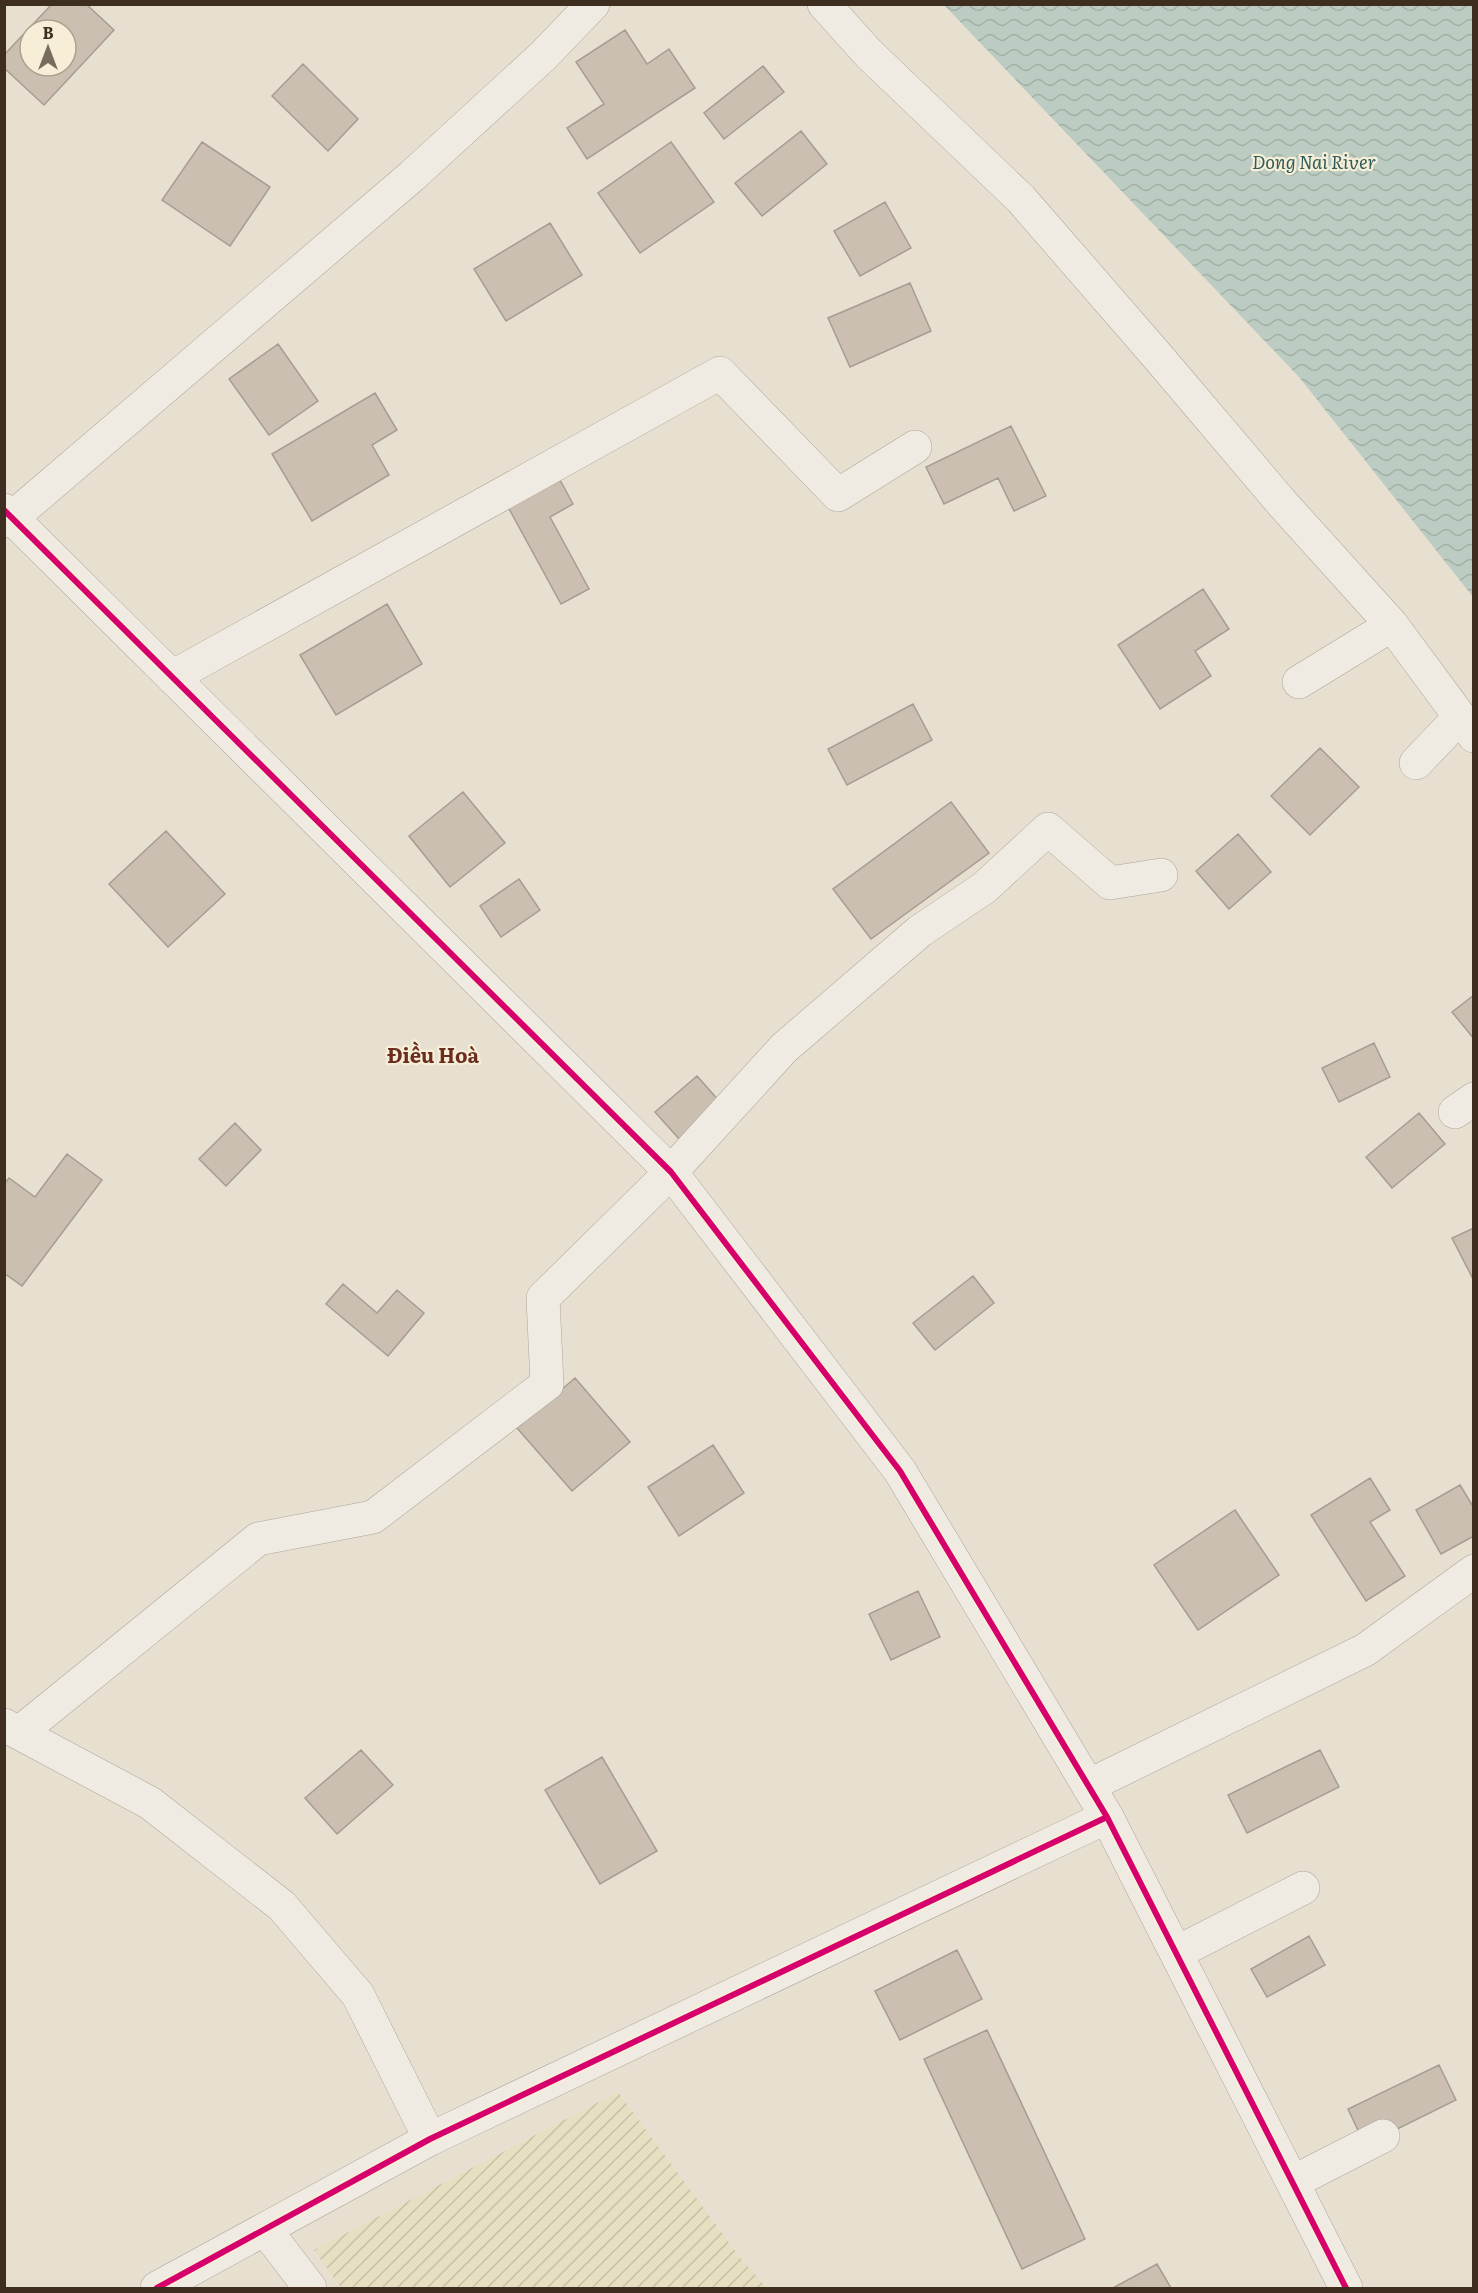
<svg xmlns="http://www.w3.org/2000/svg" width="1478" height="2293" font-family="Literata,serif">
<style>
.farmland{fill:url(#farmland-furrows)}
.water{fill:url(#water-waves)}
.building{fill:#cbbfb2;stroke:#a89c90;stroke-width:1.5;fill-rule:evenodd}
.lines{fill:none;stroke-linecap:round;stroke-linejoin:round}
.minor-casing{stroke:#ada599;stroke-width:34}
.minor{stroke:#efebe3;stroke-width:33}
.cycleway-casing{stroke:#f7eed8;stroke-width:10}
.cycleway{stroke:#d6006c;stroke-width:6}
.labels{text-anchor:middle;stroke-width:4.5;stroke-linejoin:round;paint-order:stroke}
.water-label{font-size:18px;font-style:italic;fill:#2f5d5a;stroke:#f7eed8}
.quarter-label{font-size:20px;font-weight:bold;fill:#6b2e1e;stroke:#f7eed8}
</style>
<defs>
<pattern id="farmland-furrows" width="10" height="10" patternUnits="userSpaceOnUse" patternTransform="scale(1.5)"><rect width="10" height="10" fill="#e6dfc2"/><path d="M-1 1l2-2M0 10L10 0M9 11l2-2" fill="none" stroke="#c6c0a6"/></pattern>
<pattern id="water-waves" width="16" height="10" patternUnits="userSpaceOnUse" patternTransform="scale(1.5)"><rect width="16" height="10" fill="#bcccc2"/><path d="M0 5q4-4 8 0t8 0" fill="none" stroke="#a2b0a6"/></pattern>
</defs>
<rect width="100%" height="100%" fill="#e7e0d1"/>
<path class="farmland" d="M618,2092L742,2260L767,2288H341L314,2250Z"/>
<path class="water" d="M944,5H1473V597L1299,377Z"/>
<path class="building" d="M52,4H86L114,30L44,105L4,68V55ZM30,30H66V66H30Z
M625,30L647,64L669,49L695,88L587,159L567,128L604,104L576,62Z
M303,64L358,119L328,151L272,96Z
M763,66L784,92L724,139L704,113Z
M801,131L827,164L762,216L735,183Z
M202,142L270,187L230,246L162,200Z
M671,142L714,202L640,253L598,193Z
M885,202L911,248L860,276L834,231Z
M550,223L582,275L506,321L474,269Z
M910,283L931,331L850,367L828,318Z
M278,344L318,401L269,435L229,379Z
M375,393L397,430L372,445L389,475L312,521L272,454Z
M1011,426L1046,496L1014,511L998,478L944,504L926,467Z
M560,480L573,504L550,517L589,589L561,604L508,507Z
M1203,589L1229,629L1195,651L1211,676L1160,709L1118,645Z
M387,604L422,664L336,715L300,655Z
M913,704L932,740L847,785L828,749Z
M1320,748L1359,787L1310,835L1271,796Z
M463,792L505,843L450,887L409,836Z
M951,802L989,853L871,939L833,889Z
M166,831L225,894L168,947L109,884Z
M1238,834L1271,872L1229,909L1196,871Z
M519,879L540,910L501,937L480,906Z
M1474,995V1039L1452,1012Z
M1374,1043L1390,1077L1339,1102L1322,1068Z
M697,1076L721,1103L680,1140L655,1112Z
M1419,1113L1445,1144L1392,1188L1366,1157Z
M235,1123L261,1150L226,1186L199,1159Z
M67,1154L102,1180L22,1286L4,1273V1184L9,1178L35,1197Z
M1474,1228V1281L1452,1238Z
M973,1276L994,1303L935,1350L913,1323Z
M343,1284L377,1313L397,1290L424,1313L388,1356L326,1304Z
M575,1378L630,1442L572,1491L517,1428Z
M713,1445L744,1493L679,1536L648,1487Z
M1370,1478L1390,1510L1370,1522L1405,1576L1366,1601L1311,1515Z
M1460,1485L1474,1508V1536L1441,1554L1416,1510Z
M1235,1510L1279,1575L1198,1630L1154,1565Z
M918,1591L940,1637L891,1660L869,1614Z
M361,1750L393,1785L337,1834L305,1798Z
M1320,1750L1339,1787L1247,1833L1228,1795Z
M602,1757L657,1851L600,1884L545,1790Z
M1309,1936L1325,1965L1267,1997L1251,1969Z
M957,1950L982,1999L900,2040L875,1991Z
M987,2030L1085,2239L1022,2269L924,2059Z
M1439,2065L1456,2100L1365,2145L1348,2109Z
M1157,2264L1171,2288H1113Z"/>
<g class="lines">
<defs>
<path id="minor" d="M824,4L869,54L1021,199L1159,358L1281,502L1392,625L1474,736
M4,510L671,1172L900,1471L1107,1817L1346,2288
M4,521L13,517L412,176L543,56L593,4
M172,677L720,373L838,495L915,447
M1299,682L1392,625
M1416,763L1460,717
M1455,1112L1474,1099
M4,1725L150,1803L282,1906L358,1995L430,2139
M19,1733L258,1539L373,1517L547,1384L543,1298L671,1172L784,1048L920,931L984,888L1048,829L1110,883L1161,875
M1088,1786L1365,1650L1474,1571
M1176,1953L1303,1888
M1293,2182L1383,2136
M265,2229L310,2288
M157,2288L430,2139L1107,1817"/>
</defs>
<use href="#minor" class="minor-casing"/>
<use href="#minor" class="minor"/>
<defs>
<path id="cycleway" d="M4,510L671,1172L900,1471L1107,1817L1346,2288
M157,2288L430,2139L1107,1817"/>
</defs>
<use href="#cycleway" class="cycleway-casing"/>
<use href="#cycleway" class="cycleway"/>
</g>
<g class="labels">
<g class="water-label">
<text x="1314" y="169">Dong Nai River</text>
</g>
<g class="quarter-label">
<text x="433" y="1063">Điều Hoà</text>
</g>
</g>
<rect width="1478" height="2293" fill="none" stroke="#3d2e20" stroke-width="12"/>
<g transform="translate(48 48)"><circle r="28" fill="#f7eed8" stroke="#ada18e" stroke-width="1.5"/>
<path d="M0-4.5L10 22L0 15L-10 22Z" fill="#786c5e"/>
<text y="-9" font-size="16" font-weight="bold" text-anchor="middle" fill="#3d2e20">B</text>
</g>
</svg>
